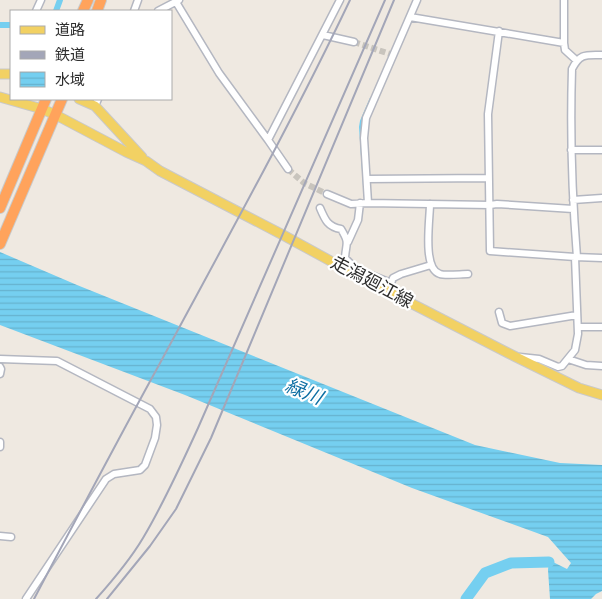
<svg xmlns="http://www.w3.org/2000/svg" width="602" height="599" font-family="Ubuntu,'Noto Sans JP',sans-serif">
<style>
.water{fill:url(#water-rules)}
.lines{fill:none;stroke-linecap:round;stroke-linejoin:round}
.stream{stroke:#75cff0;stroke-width:2}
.canal{stroke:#75cff0;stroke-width:6}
.river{stroke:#75cff0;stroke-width:11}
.minor-tunnel{stroke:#c8c4bd;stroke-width:6;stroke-dasharray:6 3;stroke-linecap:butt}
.minor-casing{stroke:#b4b7c1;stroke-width:9}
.major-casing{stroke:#c9c9c9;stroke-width:11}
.highway-casing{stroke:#c9c9c9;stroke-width:12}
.minor{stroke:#fff;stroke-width:6}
.major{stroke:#f2d163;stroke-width:9}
.highway{stroke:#ffa35c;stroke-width:10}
.rail{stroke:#a3a6b8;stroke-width:2}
.labels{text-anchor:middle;stroke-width:4.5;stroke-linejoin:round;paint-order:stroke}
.street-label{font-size:18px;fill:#2e2e2e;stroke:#fff}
.water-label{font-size:19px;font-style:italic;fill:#0d6fa3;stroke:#fff}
</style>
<defs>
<pattern id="water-rules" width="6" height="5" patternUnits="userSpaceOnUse" patternTransform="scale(1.25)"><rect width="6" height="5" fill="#75cff0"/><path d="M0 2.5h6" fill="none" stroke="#66b2ce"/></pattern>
</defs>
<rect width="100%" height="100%" fill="#efe9e1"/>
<path class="water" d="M0,252L77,285L475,445L560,463L602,465V591L596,594L591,599H550L548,570L549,560L567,569L571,563L548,537L412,488L185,395L0,325Z"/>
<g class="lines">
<path class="stream" d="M364,186L360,127L361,121L371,98"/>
<path class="canal" d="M56,11L60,0
M0,25H11"/>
<path class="river" d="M466,599L485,573L511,563L549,562"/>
<path class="minor-tunnel" d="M354,42L393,55
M288,169L304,183L327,194"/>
<defs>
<path id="minor" d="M564,0V43L565,50L576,60
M176,2L219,73L268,140L288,169
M36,11L41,0
M134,11L138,0
M158,11L179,0
M410,17L564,43
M499,31L488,114L490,251L575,257L602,258
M323,35L354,42
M95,106L98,99
M268,140L340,0
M571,150H602
M367,179L488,178
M327,194L351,204L368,203L490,205L497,204L573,209
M573,200L602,198
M368,203L364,138L366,118L417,0
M430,204C430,219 422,269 440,274C445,276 461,274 468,274
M320,208C325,220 328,227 341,229C350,244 346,242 345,258L356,269L358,276
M348,242L358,220L360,203
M577,257C572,195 570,132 572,69C580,53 586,55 602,55
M356,269L391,283L393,278L401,274L431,265
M499,312L502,323L510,326L577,315
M578,327H602
M520,357L539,359L558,367L562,366L575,350L578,334L575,257
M0,359L57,361L150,409L156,417L157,425L155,438L145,465L140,470L114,474L106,479L26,599
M568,359L586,365L602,366
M0,367L1,369L0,374
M0,442V447
M0,536L11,537"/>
<path id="major" d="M0,74H11
M0,97L42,109L56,115L126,152L146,161L160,171L283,235L358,276L514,356L579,388L602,395
M79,99L95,106L142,157"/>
<path id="highway" d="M83,11L88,0
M97,11L101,0
M0,208L46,99
M0,244L62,99"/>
</defs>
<use href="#minor" class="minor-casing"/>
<use href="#major" class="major-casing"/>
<use href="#highway" class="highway-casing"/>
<use href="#minor" class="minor"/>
<use href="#major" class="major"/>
<use href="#highway" class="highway"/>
<path class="rail" d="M34,599C75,521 116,443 159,365C224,244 291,124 350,0
M96,599C113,580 130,560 143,538C164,503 181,465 198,428L385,0
M107,599L150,546L176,509L211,438L394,0"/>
</g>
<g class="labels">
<g class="street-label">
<text transform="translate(372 282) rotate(28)" y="6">走潟廻江線</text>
</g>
<g class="water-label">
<text transform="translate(304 391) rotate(22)" y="7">緑川</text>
</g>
</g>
<rect x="10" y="10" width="162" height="90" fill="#ffffff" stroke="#ababab"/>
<rect x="20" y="26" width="25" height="8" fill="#f2d163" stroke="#ababab"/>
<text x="55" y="35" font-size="15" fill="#2e2e2e">道路</text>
<rect x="20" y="51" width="25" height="8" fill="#a3a6b8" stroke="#ababab"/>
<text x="55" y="60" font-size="15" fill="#2e2e2e">鉄道</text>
<rect x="20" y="72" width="25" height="15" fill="url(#water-rules)" stroke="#ababab"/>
<text x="55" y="85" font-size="15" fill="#2e2e2e">水域</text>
</svg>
